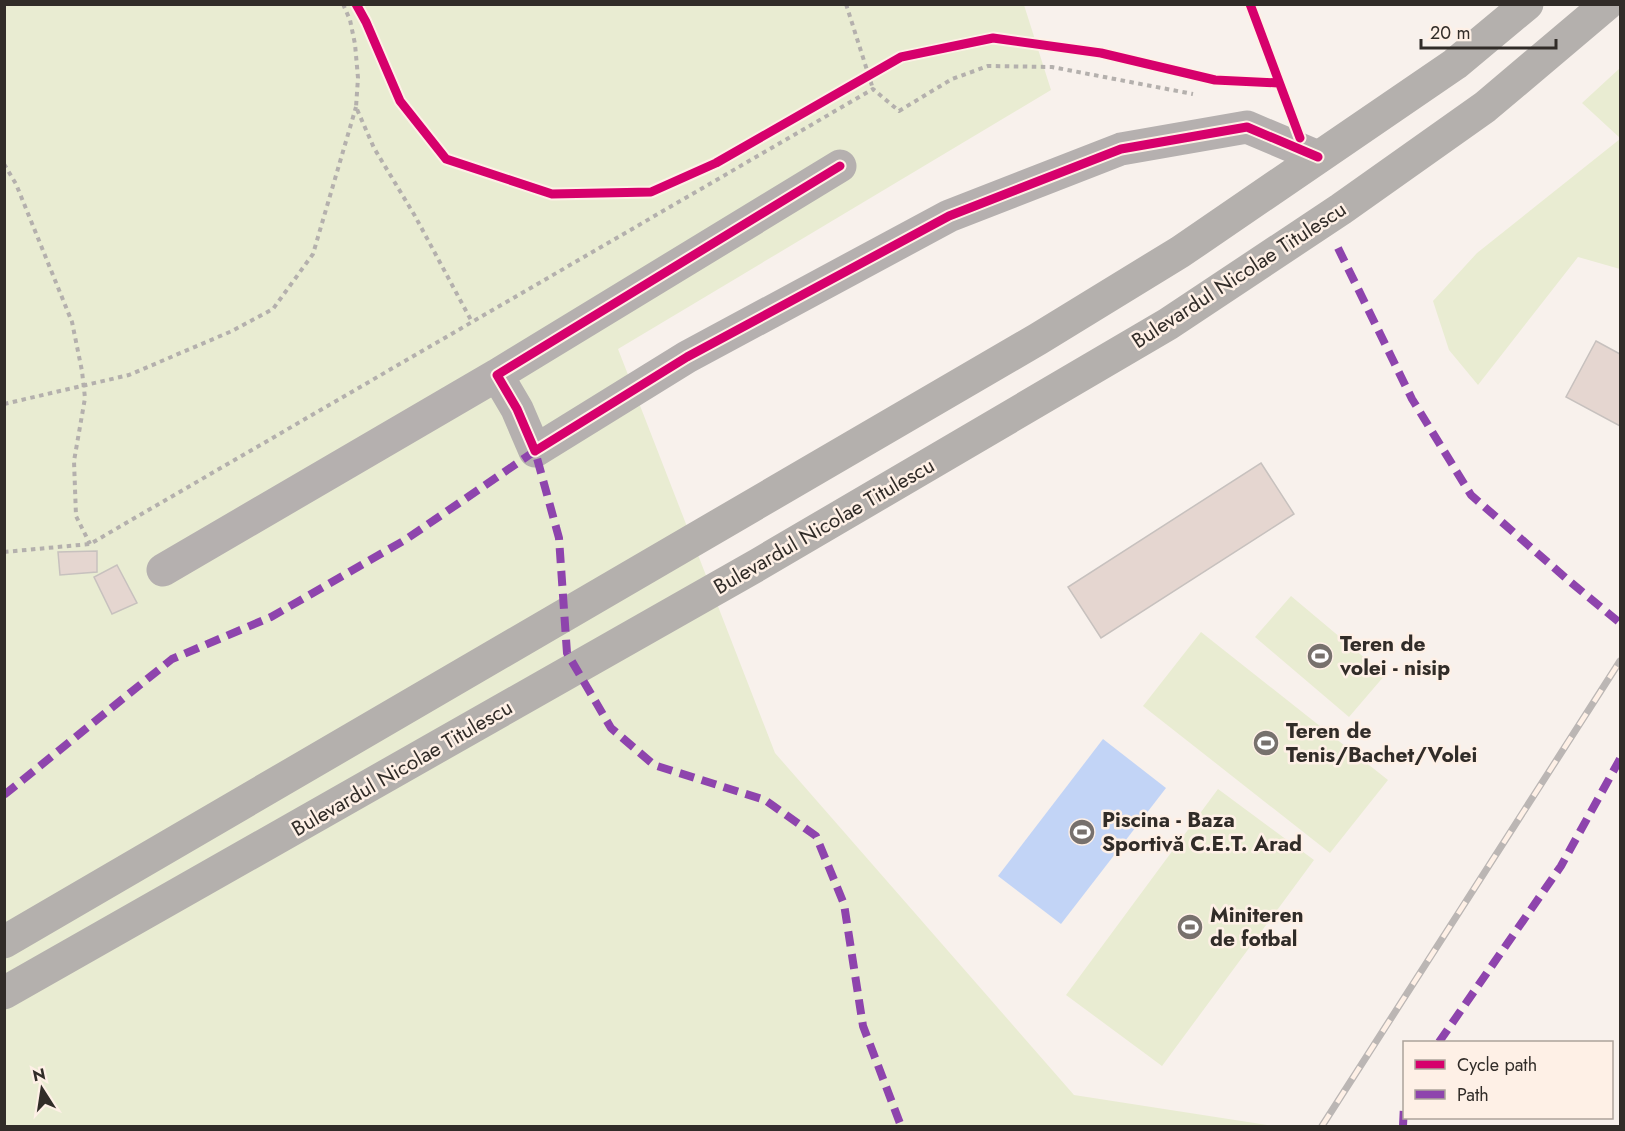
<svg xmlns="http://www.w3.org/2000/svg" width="1625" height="1131" font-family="Jost,sans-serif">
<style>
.green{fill:#e9ecd2}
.water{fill:#c2d4f6}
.building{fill:#e5d6d0;stroke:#c7c1be;stroke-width:1.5}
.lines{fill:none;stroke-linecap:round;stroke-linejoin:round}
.path{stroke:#b4b0ad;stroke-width:4;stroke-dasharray:4.5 4.5;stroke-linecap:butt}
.street{stroke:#b5b0af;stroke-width:33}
.secondary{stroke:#b4b0ad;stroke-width:33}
.rail-casing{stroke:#bbb6b4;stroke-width:7}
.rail{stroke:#fef0e6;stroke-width:4.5;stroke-dasharray:14;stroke-linecap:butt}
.quiet{stroke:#8e44ad;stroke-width:8;stroke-dasharray:15 8;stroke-linecap:butt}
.cycleway-casing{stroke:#fef0e6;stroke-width:13}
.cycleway{stroke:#d6006c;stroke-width:9}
.labels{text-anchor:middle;stroke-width:5;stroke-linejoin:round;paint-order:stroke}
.street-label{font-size:21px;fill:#312c28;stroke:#fef0e6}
.poi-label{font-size:21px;font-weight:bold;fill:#312c28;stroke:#fef0e6;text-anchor:start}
</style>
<rect width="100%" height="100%" fill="#f8f1ec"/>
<path class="green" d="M5,5H1024L1051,90L618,349L775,753L1074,1095L1273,1126H5Z
M1620,68V138L1582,103Z
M1620,139V269L1578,257L1478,385L1449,350L1433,301L1477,253Z
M1291,596L1385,675L1349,717L1255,637Z
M1201,632L1388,780L1330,853L1143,706Z
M1218,789L1314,860L1162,1066L1066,995Z"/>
<path class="water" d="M1103,739L1166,788L1061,924L998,876Z"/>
<path class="building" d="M1596,341L1620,354V426L1566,397Z
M1261,463L1294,514L1101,638L1068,587Z
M97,551V572L60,575L58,552Z
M117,565L137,603L112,614L94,577Z"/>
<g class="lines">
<path class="path" d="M343,4L350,20L355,44L358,78L356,107L374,148L415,216L472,322
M846,4L873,89
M4,164L16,184L72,322L82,371L85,398L74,461L76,516L90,544
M4,404L129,375L232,331L273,309L313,254L356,107
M4,552L90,544L873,89L899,111L952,79L988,66L1052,67L1193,94"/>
<path class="street" d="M840,166L497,375L517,409L535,451L687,357L949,216L1121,149L1247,127L1318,157
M163,570L497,375"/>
<path class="secondary" d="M4,942L1038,339L1180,252L1455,64L1527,4
M4,993L759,564L1168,324L1341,209L1485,107L1607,4"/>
<defs>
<path id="rail" d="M1322,1126L1620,661"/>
</defs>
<use href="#rail" class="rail-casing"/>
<use href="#rail" class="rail"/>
<path class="quiet" d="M1338,248L1412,399L1471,495L1568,580L1620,623
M4,795L172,659L271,617L405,540L535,451L559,538L567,653L611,728L654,765L765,800L816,836L844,904L863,1026L901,1126
M1439,1042L1561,866L1620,759
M1403,1126L1404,1105"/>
<defs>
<path id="cycleway" d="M356,4L366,22L400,101L446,159L552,194L651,192L716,163L901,57L993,38L1101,53L1215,80L1278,83
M1250,4L1300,138
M840,166L497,375L517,409L535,451L687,357L949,216L1121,149L1247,127L1318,157"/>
</defs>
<use href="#cycleway" class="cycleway-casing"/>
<use href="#cycleway" class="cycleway"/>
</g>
<defs>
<symbol id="stadium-disc" viewBox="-11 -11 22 22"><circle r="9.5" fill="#77716d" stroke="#fef0e6"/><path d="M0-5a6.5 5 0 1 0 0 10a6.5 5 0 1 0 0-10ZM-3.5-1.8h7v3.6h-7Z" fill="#fff"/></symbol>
</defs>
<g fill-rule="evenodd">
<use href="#stadium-disc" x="1305" y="641" width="30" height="30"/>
<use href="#stadium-disc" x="1251" y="728" width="30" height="30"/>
<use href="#stadium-disc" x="1067" y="817" width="30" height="30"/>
<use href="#stadium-disc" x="1175" y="912" width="30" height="30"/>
</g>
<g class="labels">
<g class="street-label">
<text transform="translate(1239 275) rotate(-33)" y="7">Bulevardul Nicolae Titulescu</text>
<text transform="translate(824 526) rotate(-30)" y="7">Bulevardul Nicolae Titulescu</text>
<text transform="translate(402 768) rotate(-30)" y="7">Bulevardul Nicolae Titulescu</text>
</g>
<g class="poi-label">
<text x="1340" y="651">Teren de<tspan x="1340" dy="24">volei - nisip</tspan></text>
<text x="1286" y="738">Teren de<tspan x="1286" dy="24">Tenis/Bachet/Volei</tspan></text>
<text x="1102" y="827">Piscina - Baza<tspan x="1102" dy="24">Sportivă C.E.T. Arad</tspan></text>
<text x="1210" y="922">Miniteren<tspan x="1210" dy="24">de fotbal</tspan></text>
</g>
</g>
<rect width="1625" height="1131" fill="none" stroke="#312c28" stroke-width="12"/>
<rect x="1403" y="1041" width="210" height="78" fill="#fef0e6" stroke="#aca29a" stroke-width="1.5"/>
<rect x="1415" y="1060" width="30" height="9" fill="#d6006c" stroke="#aca29a" stroke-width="1.5"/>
<text x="1457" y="1071" font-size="18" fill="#312c28">Cycle path</text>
<rect x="1415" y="1090" width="30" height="9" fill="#8e44ad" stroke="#aca29a" stroke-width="1.5"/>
<text x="1457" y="1101" font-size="18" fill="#312c28">Path</text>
<g transform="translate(42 1089) rotate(348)" stroke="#fef0e6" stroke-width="4.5" paint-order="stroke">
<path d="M0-4.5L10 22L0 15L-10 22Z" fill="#312c28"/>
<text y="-9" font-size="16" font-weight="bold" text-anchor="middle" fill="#312c28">N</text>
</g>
<path d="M1421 39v9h135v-9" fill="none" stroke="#312c28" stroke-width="3"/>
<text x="1430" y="39" font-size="18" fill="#312c28" stroke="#fef0e6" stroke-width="4.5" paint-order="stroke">20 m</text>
</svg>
